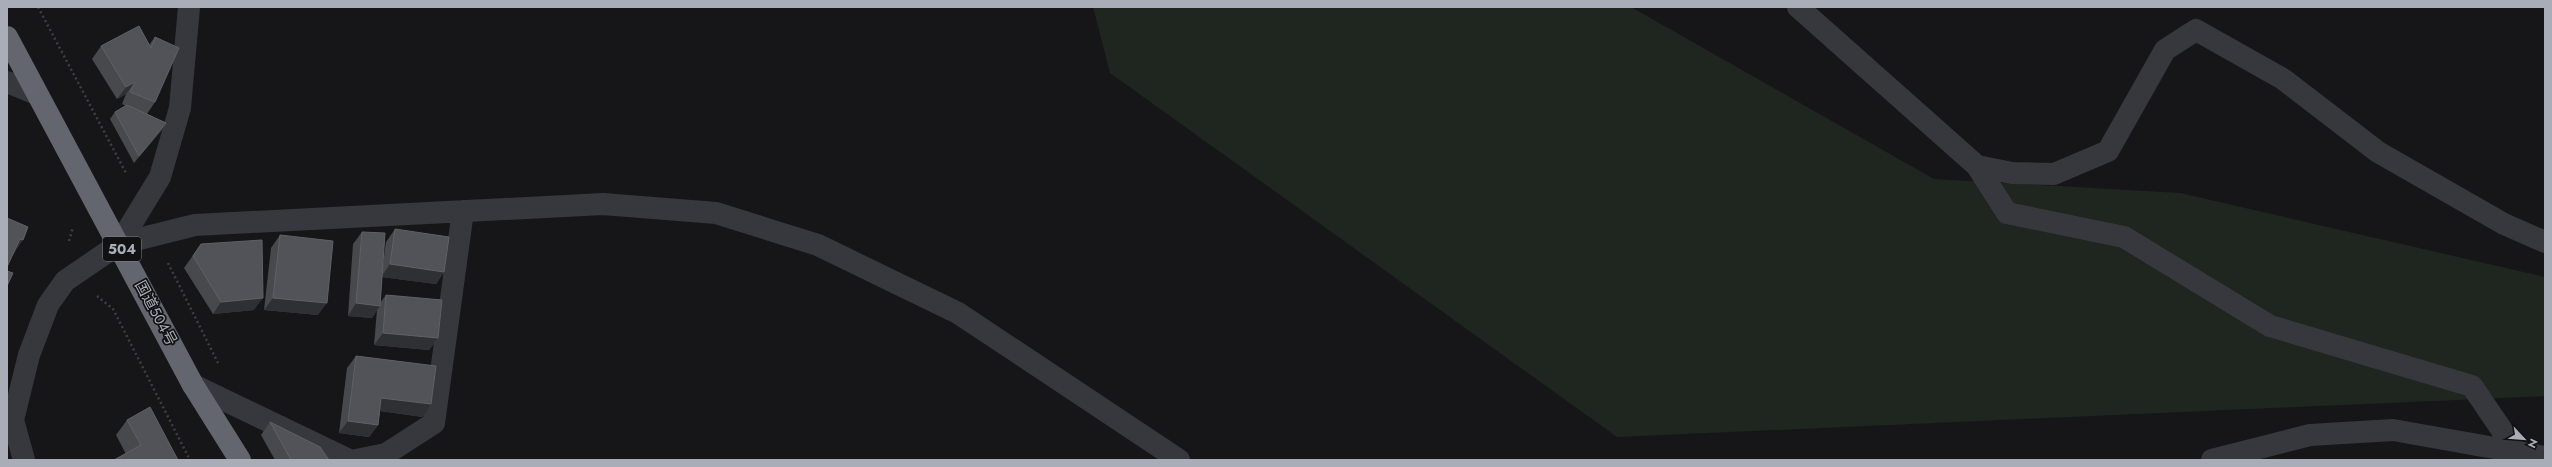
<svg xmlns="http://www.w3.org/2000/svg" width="2552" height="467" font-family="Jost,'Noto Sans JP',sans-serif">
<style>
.green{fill:#1e261f}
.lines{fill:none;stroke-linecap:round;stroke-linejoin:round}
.path{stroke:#3d3f44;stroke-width:2.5;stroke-dasharray:2 3;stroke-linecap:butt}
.street{stroke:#37383d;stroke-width:22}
.highway{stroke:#63666e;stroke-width:22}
.wall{fill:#47494d}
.shaded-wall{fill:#2f3033}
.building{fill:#525359;stroke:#5f6168}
.labels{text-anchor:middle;stroke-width:3.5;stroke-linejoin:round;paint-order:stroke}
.shield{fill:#111113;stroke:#7b7e86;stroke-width:1}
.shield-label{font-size:14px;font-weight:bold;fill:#a8adb8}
.street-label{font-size:15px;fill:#a8adb8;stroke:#111113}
</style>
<rect width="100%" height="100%" fill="#161618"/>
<path class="green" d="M1093,7H1631L1934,179L2180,193L2545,277V396L1617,437L1110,73Z"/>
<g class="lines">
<path class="path" d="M38,7L126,173
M69,241L73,227
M168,263L218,363
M97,296L113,309L190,460"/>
<path class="street" d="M1798,7L1977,166L2007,213L2124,237L2270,326L2472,386L2516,451
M7,82L37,94
M1977,166L2012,173L2054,174L2108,151L2165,50L2196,30L2283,79L2378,152L2504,224L2545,242
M119,244L160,177L180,108L189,7
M193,385L349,460
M24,460L13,420L29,355L48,305L65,281L119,244L195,225L603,204L716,213L818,245L958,313L1179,460
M356,460L386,454L434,423L463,211
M2212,460L2310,435L2393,430L2545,457"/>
<path class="highway" d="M7,37L193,385L240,460"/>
</g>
<path class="wall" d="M155,37V102L147,114L166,123L162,130L134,163L110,119L115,112L126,106L122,104L126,94L117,99L92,59L101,46L149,45Z
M395,229L444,272L436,284L382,277L380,303L386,295L438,338L429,350L374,345L377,310L372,318L348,316L353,244L362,232L383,264L386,242Z
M280,235L318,315L264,310L271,248Z
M201,244L254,310L213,314L184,268Z
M356,356L423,417L380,411L378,425L369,437L339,433L347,368Z
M127,420L178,460L126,454L116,435Z
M270,422L329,460H275L261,435Z"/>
<path class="shaded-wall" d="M135,82L126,94L117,99L126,87Z
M166,123L162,130L134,163L139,156Z
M20,239L23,240L12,256Z
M390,264L444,272L436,284L381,277Z
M263,298L254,310L213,314L221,302Z
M273,298L327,303L318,315L264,310Z
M356,303L380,306L372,318L348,316Z
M383,333L438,338L429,350L374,345Z
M381,398L431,404L423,417L373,410Z
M348,421L378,425L369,437L339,433Z"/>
<path class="building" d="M139,26L151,48L155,37L179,48L155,102L130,92L135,82L126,87L101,46Z
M127,105L166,123L139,156L115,112Z
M7,218L28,227L23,240L20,239L7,267Z
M395,229L449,237L444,272L390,264Z
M362,232L385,233L380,306L356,303Z
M280,235L333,241L327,303L273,298Z
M262,240L263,298L221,302L193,256L201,244Z
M7,271L13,273L7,286Z
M386,295L442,300L438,338L383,333Z
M356,356L436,366L431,404L381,398L378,425L348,421Z
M150,407L178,460H114L141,445L127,420Z
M270,422L320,447L329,460H291Z"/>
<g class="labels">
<rect class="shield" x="103" y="237" width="38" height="24" rx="3"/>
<g class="shield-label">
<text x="122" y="254">504</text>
</g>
<g class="street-label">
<text transform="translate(156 313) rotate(62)" y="5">国道504号</text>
</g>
</g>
<rect width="2552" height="467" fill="none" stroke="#a8adb8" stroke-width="16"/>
<g transform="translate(2524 439) rotate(116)" stroke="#111113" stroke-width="3" paint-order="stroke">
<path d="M0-3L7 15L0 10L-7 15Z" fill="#a8adb8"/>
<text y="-6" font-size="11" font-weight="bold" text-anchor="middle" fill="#a8adb8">N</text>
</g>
</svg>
